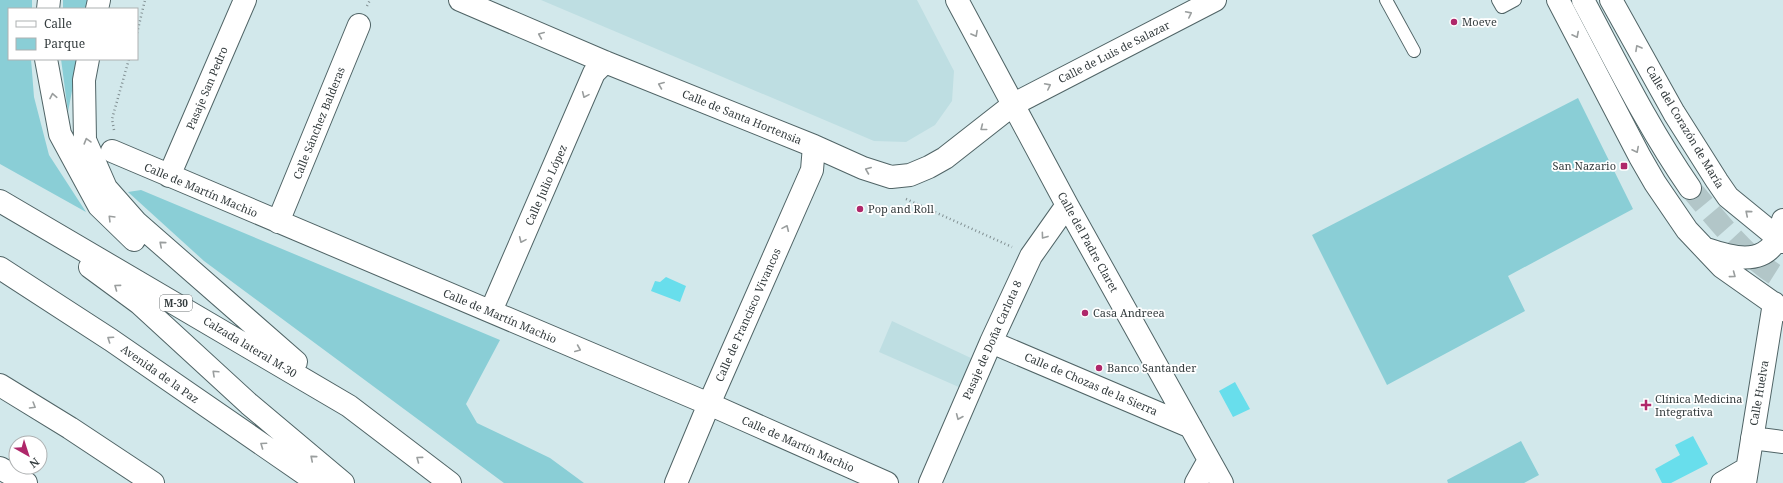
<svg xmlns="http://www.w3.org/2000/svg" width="1783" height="483" font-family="'Noto Serif',serif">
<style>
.built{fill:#bedee2}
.green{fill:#8aced6}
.water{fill:#68deec}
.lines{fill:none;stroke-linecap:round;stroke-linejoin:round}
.secondary-tunnel{stroke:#b2c6c8;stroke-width:22;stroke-dasharray:22 11;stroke-linecap:butt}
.lane-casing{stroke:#506466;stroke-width:14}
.street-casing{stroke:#506466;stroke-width:24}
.secondary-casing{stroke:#506466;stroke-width:24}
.highway-casing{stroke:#506466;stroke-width:24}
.path{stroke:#818f92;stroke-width:2.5;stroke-dasharray:1 3;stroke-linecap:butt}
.lane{stroke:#fff;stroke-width:12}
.street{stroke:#fff;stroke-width:22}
.secondary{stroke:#fff;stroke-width:22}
.highway{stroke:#fff;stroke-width:22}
.oneway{stroke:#9a9e9e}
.poi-dot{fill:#af276a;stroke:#fff;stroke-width:1.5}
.labels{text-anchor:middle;stroke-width:3.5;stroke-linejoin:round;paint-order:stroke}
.shield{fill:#fff;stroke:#717678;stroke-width:1}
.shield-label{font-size:10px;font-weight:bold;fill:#343c3e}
.poi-label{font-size:11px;fill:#343c3e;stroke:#fff;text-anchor:start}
.street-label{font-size:11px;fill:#343c3e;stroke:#fff}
</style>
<rect width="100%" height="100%" fill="#d2e8eb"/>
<path class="built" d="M541,0H917L954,71L952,101L935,125L906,142L874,141Z
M892,321L973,359L961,388L879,352Z"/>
<path class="green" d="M0,0H32V9H9V59H31L34,97L49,155L86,212L0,164Z
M63,0H88L87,9H63Z
M61,59H78L68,112Z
M1578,98L1633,209L1508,276L1525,311L1387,385L1312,235Z
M141,190L500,340L466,404L477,423L550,458L584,483H504L204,261L128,192Z
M1521,441L1539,475L1524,483H1448L1447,480Z"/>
<path class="water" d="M666,277L686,286L680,302L651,291L655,281L660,282Z
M1235,382L1250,409L1233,417L1219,391Z
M1693,436L1708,464L1671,483H1662L1655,469L1680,455L1675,445Z"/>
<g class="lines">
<path class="secondary-tunnel" d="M1690,188C1715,217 1750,263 1783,279"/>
<defs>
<path id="lane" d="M1386,0L1414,51
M1498,0L1502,7L1515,0"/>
<path id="street" d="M460,0L605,62L814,146L863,168L891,177L910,175L929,167L945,158L1014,104L1215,0
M957,0L1067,205L1222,483
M1558,0L1640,157L1655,183L1687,230L1722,267L1783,310
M1611,0L1674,113L1717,181L1728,197L1783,242
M112,151L709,404L887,483
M169,176L245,0
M278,222L359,25
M1706,249C1730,257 1762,267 1777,239C1781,233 1781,226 1783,220
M491,311L594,73L605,62
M991,342L1191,427
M1752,438L1783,442
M676,483L709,404L812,170L814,146
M930,483L991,342L1031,256L1067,205
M1196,483L1209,460
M1722,483L1746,469
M1745,483L1774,303"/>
<path id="secondary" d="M1583,0C1617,64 1649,129 1690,188"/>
<path id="highway" d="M48,9L49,0
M97,9L99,0
M46,59L60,134L99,206L134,240
M88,59L84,80L85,140L106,188L136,222L296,362
M0,201L349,406L450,483
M90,267L139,303L249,404L343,483
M0,268L111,340L318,483
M0,385L70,428L153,483
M0,468L26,483"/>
</defs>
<use href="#lane" class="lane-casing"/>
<use href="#street" class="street-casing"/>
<use href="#secondary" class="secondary-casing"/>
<use href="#highway" class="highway-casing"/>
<path class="path" d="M367,6L370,0
M137,33L145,0
M114,130L112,119L129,59
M906,199L1012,247"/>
<use href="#lane" class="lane"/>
<use href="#street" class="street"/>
<use href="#secondary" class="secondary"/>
<use href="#highway" class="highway"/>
</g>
<defs><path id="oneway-chevron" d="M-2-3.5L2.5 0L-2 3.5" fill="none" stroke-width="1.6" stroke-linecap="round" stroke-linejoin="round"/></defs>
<g class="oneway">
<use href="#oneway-chevron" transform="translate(1189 14) rotate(-27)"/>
<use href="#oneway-chevron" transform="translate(975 34) rotate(61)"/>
<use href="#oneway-chevron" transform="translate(541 35) rotate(-157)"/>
<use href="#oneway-chevron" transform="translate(1576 35) rotate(63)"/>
<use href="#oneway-chevron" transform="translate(1638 48) rotate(-119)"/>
<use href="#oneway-chevron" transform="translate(661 85) rotate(-158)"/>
<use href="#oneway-chevron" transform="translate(1048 86) rotate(-27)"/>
<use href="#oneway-chevron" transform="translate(585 95) rotate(114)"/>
<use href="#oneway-chevron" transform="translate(53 96) rotate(-101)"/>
<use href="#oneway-chevron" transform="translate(983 128) rotate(142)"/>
<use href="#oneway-chevron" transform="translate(87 141) rotate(-106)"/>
<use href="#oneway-chevron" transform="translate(1636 150) rotate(63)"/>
<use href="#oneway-chevron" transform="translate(868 170) rotate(-158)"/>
<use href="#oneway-chevron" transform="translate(1748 213) rotate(-140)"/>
<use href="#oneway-chevron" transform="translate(111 218) rotate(-135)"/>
<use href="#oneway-chevron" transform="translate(786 228) rotate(-66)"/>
<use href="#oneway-chevron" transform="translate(1044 236) rotate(126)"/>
<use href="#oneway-chevron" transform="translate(522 240) rotate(114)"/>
<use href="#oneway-chevron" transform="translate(162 244) rotate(-139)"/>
<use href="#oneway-chevron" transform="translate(1733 275) rotate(37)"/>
<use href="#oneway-chevron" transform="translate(117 287) rotate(-144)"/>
<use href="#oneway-chevron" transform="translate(110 339) rotate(-146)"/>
<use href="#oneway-chevron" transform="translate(578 349) rotate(23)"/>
<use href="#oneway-chevron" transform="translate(215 373) rotate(-137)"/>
<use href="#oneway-chevron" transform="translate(33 406) rotate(31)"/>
<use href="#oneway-chevron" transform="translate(959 417) rotate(113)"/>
<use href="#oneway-chevron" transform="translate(263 445) rotate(-145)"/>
<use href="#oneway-chevron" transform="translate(313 458) rotate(-140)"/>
<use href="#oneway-chevron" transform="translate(419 459) rotate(-143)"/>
</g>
<g class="poi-dot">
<circle cx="1454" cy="22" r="4"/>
<rect x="1620" y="162" width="8" height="8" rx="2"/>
<circle cx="860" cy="209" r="4"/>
<circle cx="1085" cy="313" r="4"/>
<circle cx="1099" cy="368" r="4"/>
<path d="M1644 399h4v4h4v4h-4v4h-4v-4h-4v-4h4z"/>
</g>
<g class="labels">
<rect class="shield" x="160" y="295" width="32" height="16" rx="3"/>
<g class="shield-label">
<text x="176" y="307">M-30</text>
</g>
<g class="poi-label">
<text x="1462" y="26">Moeve</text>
<text x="1616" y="170" text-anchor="end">San Nazario</text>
<text x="868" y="213">Pop and Roll</text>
<text x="1093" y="317">Casa Andreea</text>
<text x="1107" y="372">Banco Santander</text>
<text x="1655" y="403">Clínica Medicina<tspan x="1655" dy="13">Integrativa</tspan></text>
</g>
<g class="street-label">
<text transform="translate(1114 52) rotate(-27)" y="4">Calle de Luis de Salazar</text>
<text transform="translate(207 88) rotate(-67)" y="4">Pasaje San Pedro</text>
<text transform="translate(742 117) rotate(22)" y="4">Calle de Santa Hortensia</text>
<text transform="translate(319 123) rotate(-68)" y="4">Calle Sánchez Balderas</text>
<text transform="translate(1685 127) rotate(59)" y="4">Calle del Corazón de María</text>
<text transform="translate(546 185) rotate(-66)" y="4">Calle Julio López</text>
<text transform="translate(201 190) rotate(23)" y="4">Calle de Martín Machio</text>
<text transform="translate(1088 242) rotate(61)" y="4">Calle del Padre Claret</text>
<text transform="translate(748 315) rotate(-66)" y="4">Calle de Francisco Vivancos</text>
<text transform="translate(500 316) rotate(23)" y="4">Calle de Martín Machio</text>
<text transform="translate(992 340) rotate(-66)" y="4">Pasaje de Doña Carlota 8</text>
<text transform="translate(250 347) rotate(31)" y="4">Calzada lateral M-30</text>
<text transform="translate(160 374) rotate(35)" y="4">Avenida de la Paz</text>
<text transform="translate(1091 384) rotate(23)" y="4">Calle de Chozas de la Sierra</text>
<text transform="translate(1759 393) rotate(-80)" y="4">Calle Huelva</text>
<text transform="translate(798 444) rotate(24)" y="4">Calle de Martín Machio</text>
</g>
</g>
<rect x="8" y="8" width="130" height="52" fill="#ffffff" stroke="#aeb1b2"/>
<rect x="16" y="21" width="20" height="6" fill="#ffffff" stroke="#aeb1b2"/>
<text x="44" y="28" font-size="12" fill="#343c3e">Calle</text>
<rect x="16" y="38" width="20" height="12" fill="#8aced6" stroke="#aeb1b2"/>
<text x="44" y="48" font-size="12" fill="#343c3e">Parque</text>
<g transform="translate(28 455) rotate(141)"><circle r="19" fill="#ffffff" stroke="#aeb1b2"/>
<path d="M0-3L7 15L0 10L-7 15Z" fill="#af276a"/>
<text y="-6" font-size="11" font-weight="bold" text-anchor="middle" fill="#343c3e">N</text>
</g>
</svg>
